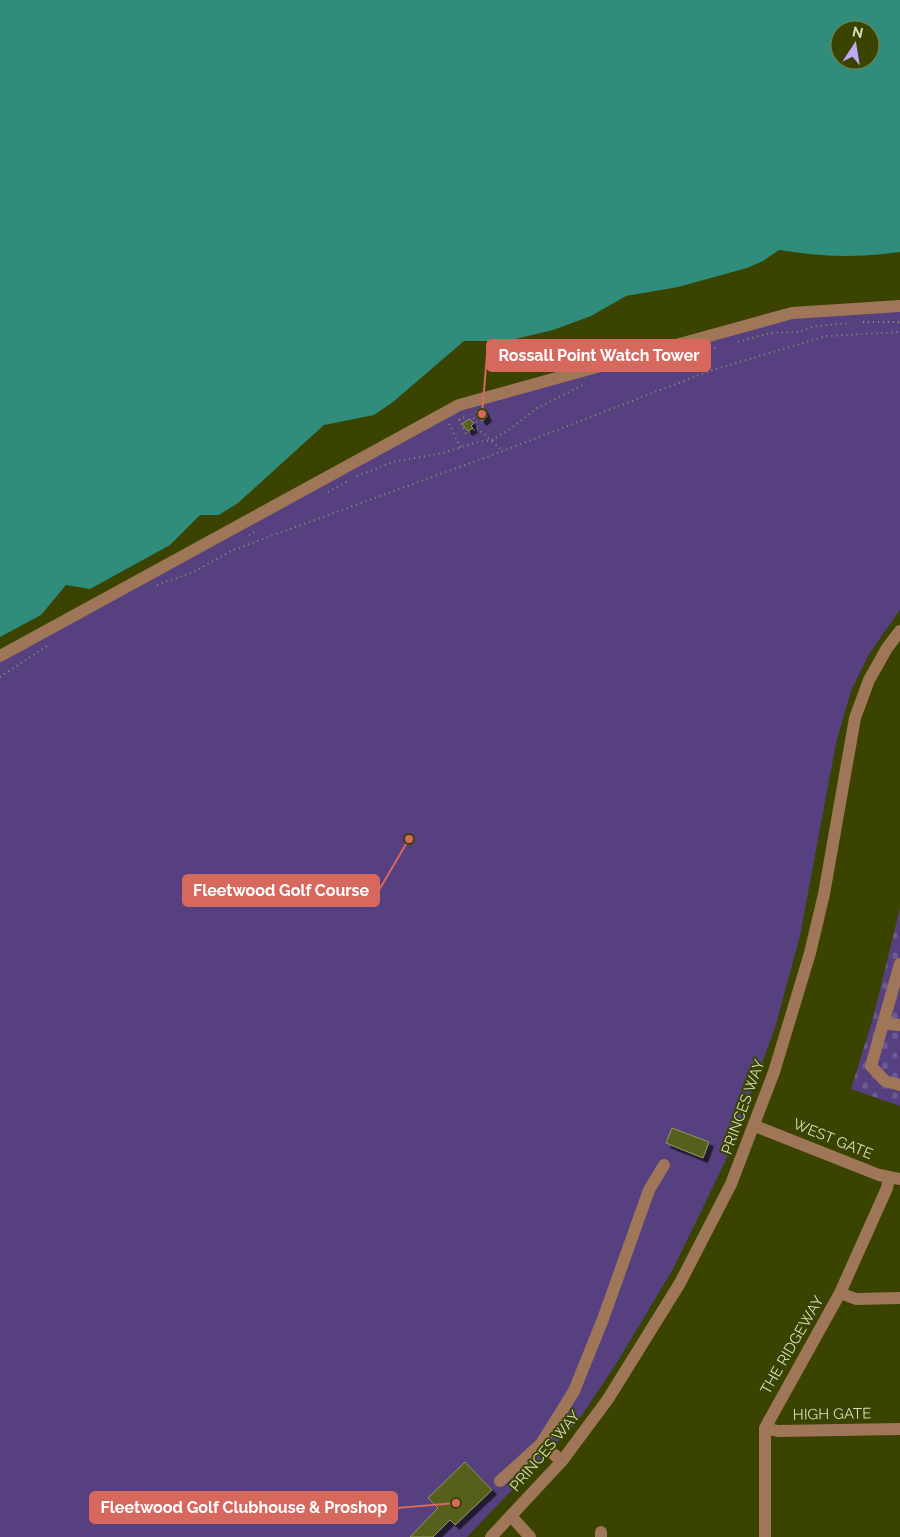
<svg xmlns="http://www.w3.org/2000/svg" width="900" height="1537" font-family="Raleway,sans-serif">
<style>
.green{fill:#564080}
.cemetery{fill:url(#cemetery-stones)}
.water{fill:#308d7b;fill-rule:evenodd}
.building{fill:#56611e;stroke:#8d995c;filter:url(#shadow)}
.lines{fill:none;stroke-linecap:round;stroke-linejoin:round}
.path{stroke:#8d9464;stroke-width:2;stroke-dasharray:1 4;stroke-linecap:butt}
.minor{stroke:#9f7657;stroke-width:12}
.labels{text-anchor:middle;stroke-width:4;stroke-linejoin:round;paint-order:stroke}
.street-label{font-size:15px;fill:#d7debf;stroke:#3a4300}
.leader{fill:none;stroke:#d6685d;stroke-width:2}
.callout-dot{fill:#d6685d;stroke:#3a4300;stroke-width:2}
.callout{fill:#d6685d;stroke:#d6685d;stroke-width:2}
.callout-label{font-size:16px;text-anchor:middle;font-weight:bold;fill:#fff}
</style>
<defs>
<pattern id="cemetery-stones" width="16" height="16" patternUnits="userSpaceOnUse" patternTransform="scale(1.25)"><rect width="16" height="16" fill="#564080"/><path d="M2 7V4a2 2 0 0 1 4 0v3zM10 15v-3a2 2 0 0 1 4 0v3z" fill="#6e5b90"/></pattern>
<filter id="shadow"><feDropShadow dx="4.5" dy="4.5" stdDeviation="0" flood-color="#0009"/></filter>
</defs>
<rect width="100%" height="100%" fill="#3a4300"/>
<path class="green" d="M900,310V610L869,654L851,691L836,743L800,936L775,1028L726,1160L673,1269L616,1364L578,1421L467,1537H0V656L459,405L793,318Z"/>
<path class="cemetery" d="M900,908V1106L851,1089L873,1018Z"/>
<path class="water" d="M0,0H900V252C856,258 823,257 779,250L763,261L747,268L678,287L626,296L591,316L553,330L507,341H464L393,402L374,415L324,425L238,503L219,515H200L170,545L90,589L66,585L41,615L0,637ZM840,30H870V60H840Z"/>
<path class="building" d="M483,408L487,417L482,421L476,412Z
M469,419L474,423L471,426L473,428L468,431L462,424Z
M672,1128L709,1142L703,1158L666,1143Z
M465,1462L492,1490L455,1525L450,1520L433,1537H410L438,1508L428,1498Z"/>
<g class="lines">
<path class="path" d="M863,322H900
M738,342L770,333L799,332L816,326L851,323
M695,354L715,348
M459,419L466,434L477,428L478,424L471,414
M459,420L466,416
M449,424L461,449
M477,428L503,451
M357,476L393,462L443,453L477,442L492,440L510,429L537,408L583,385
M328,492L350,480
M249,535L258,530
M157,585L193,572L233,550L503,451L712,370L827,336L900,332
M0,677L48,645"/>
<path class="minor" d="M0,656L459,405L792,313L900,306
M900,964L871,1066L885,1081L900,1085
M885,1017L890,1024L900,1025
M755,1126L879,1175L900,1179
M840,1293L856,1299L900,1298
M765,1428L778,1431L900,1429
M541,1444L562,1461
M500,1481L541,1444L574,1391L603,1319L649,1190L664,1165
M511,1516L530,1537
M601,1532V1537
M491,1537L562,1461L608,1399L680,1283L731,1184L774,1072L810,953L824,894L855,718L869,680L887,648L900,631
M765,1537V1428L840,1293L887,1188L889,1178"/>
</g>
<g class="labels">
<g class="street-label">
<text transform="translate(743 1107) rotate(-70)" y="5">PRINCES WAY</text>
<text transform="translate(833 1139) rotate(22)" y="5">WEST GATE</text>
<text transform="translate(792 1345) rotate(-60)" y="5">THE RIDGEWAY</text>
<text transform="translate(832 1414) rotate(-1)" y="5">HIGH GATE</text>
<text transform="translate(545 1451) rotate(-50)" y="5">PRINCES WAY</text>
</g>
</g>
<path class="leader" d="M482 414L487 355M409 839L379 890M456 1503L397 1508"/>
<g class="callout-dot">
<circle cx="482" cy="414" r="5"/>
<circle cx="409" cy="839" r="5"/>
<circle cx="456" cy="1503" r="5"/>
</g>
<g class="callout">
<rect x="487" y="340" width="223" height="31" rx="5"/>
<rect x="183" y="875" width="196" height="31" rx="5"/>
<rect x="90" y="1492" width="307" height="31" rx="5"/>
</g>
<g class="callout-label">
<text x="599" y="361">Rossall Point Watch Tower</text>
<text x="281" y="896">Fleetwood Golf Course</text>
<text x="244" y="1513">Fleetwood Golf Clubhouse &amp; Proshop</text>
</g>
<g transform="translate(855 45) rotate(12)"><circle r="24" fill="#3a4300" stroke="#79814c"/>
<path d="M0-4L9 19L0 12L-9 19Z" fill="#bfa8f4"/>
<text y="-8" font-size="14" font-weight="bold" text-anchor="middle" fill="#d7debf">N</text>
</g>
</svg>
